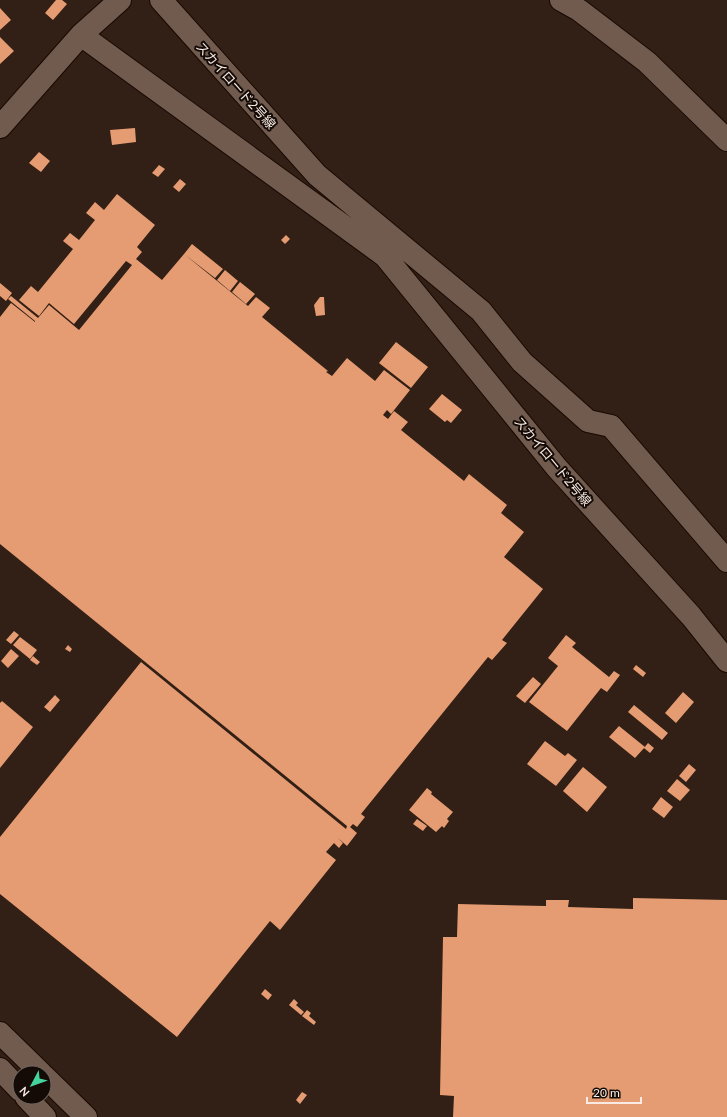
<svg xmlns="http://www.w3.org/2000/svg" width="727" height="1117" font-family="Lato,'Noto Sans JP',sans-serif">
<style>
.building{fill:#e69c72}
.lines{fill:none;stroke-linecap:round;stroke-linejoin:round}
.minor-casing{stroke:#190902;stroke-width:24}
.minor{stroke:#715b4f;stroke-width:22}
.labels{text-anchor:middle;stroke-width:4;stroke-linejoin:round;paint-order:stroke}
.street-label{font-size:13px;fill:#f9ebe4;stroke:#140b07}
</style>
<rect width="100%" height="100%" fill="#321f15"/>
<path class="building" d="M56,0H62L67,4L53,20L45,13Z
M0,8L11,20L0,30Z
M0,37L14,51L0,64Z
M135,128L136,142L112,145L110,130Z
M39,152L50,161L41,172L29,163Z
M159,165L165,169L158,177L152,173Z
M180,179L186,184L179,192L173,187Z
M117,194L155,225L137,247L142,252L136,259L162,280L184,254L248,306L256,297L270,308L262,317L328,371L326,372L332,376L347,358L375,381L384,370L410,390L391,414L387,410L383,415L388,419L394,411L408,422L401,430L464,481L469,474L507,505L501,513L524,532L504,557L543,589L502,640L507,643L492,660L488,657L361,814L365,817L357,827L353,824L350,827L357,833L347,846L338,838L343,843L339,848L334,843L326,852L336,860L280,930L270,921L177,1037L0,894V837L141,662L346,829L347,826L0,544V317L11,303L35,322V321L8,299L11,296L38,318L49,305L79,330L132,265L126,261L74,324L49,303L39,316L19,300L31,286L38,292L73,249L63,241L70,233L79,240L95,220L86,213L95,202L104,210Z
M286,235L290,239L285,244L281,240Z
M192,244L223,269L215,278L184,254Z
M225,270L238,281L230,291L217,280Z
M240,282L255,294L246,304L232,292Z
M0,283L12,293L6,301L0,296Z
M320,297H324L325,315L316,316L314,305Z
M396,342L428,367L411,388L379,363Z
M442,394L462,410L451,423L447,420L445,422L429,409Z
M14,631L19,635L11,644L6,640Z
M566,635L576,643L572,647L609,677L614,671L620,675L607,692L601,688L567,731L529,702L558,666L548,658Z
M20,637L37,650L30,659L13,645Z
M68,645L72,649L70,652L65,649Z
M11,649L19,656L8,668L1,661Z
M33,656L40,662L37,665L30,660Z
M636,665L646,673L643,677L633,669Z
M533,677L541,684L525,703L516,696Z
M683,692L694,702L676,723L665,713Z
M55,695L60,700L50,712L44,707Z
M2,701L33,727L0,768V703Z
M634,705L668,733L662,740L628,712Z
M619,726L645,747L635,758L609,737Z
M545,741L565,756L568,753L577,760L556,786L527,764Z
M648,743L654,748L650,753L644,748Z
M689,764L696,770L686,782L679,776Z
M583,767L607,787L587,812L563,791Z
M677,779L690,790L680,801L667,791Z
M427,788L432,792L431,794L453,812L447,819L449,821L444,828L442,826L436,832L409,810Z
M661,797L673,807L664,818L652,809Z
M417,819L427,826L423,831L413,824Z
M633,898L727,900V1117H453L454,1096L440,1095L443,937H457L458,904L546,906V900H569L568,907L633,909Z
M265,989L272,995L268,1000L261,994Z
M294,999L298,1003L296,1005L304,1012L301,1015L289,1005Z
M307,1010L311,1013L309,1016L316,1022L314,1025L302,1016Z
M302,1092L307,1095L300,1104L296,1100Z"/>
<g class="lines">
<defs>
<path id="minor" d="M161,0L317,175L481,311L522,362L588,421L611,426L727,561
M561,0L579,10L647,62L727,140
M81,35L385,256L557,468L691,616L727,661
M0,127L81,35L120,0
M0,1033L41,1073
M0,1069L20,1090
M44,1076L86,1117
M26,1097L45,1117"/>
</defs>
<use href="#minor" class="minor-casing"/>
<use href="#minor" class="minor"/>
</g>
<g class="labels">
<g class="street-label">
<text transform="translate(236 85) rotate(48)" y="5">スカイロード2号線</text>
<text transform="translate(553 461) rotate(50)" y="5">スカイロード2号線</text>
</g>
</g>
<g transform="translate(32 1085) rotate(229)"><circle r="19" fill="#140b07" stroke="#70655f"/>
<path d="M0-3L7 15L0 10L-7 15Z" fill="#46d49e"/>
<text y="-6" font-size="11" font-weight="bold" text-anchor="middle" fill="#f9ebe4">N</text>
</g>
<path d="M587 1097v6h54v-6" fill="none" stroke="#f9ebe4" stroke-width="2"/>
<text x="593" y="1097" font-size="12" fill="#f9ebe4" stroke="#140b07" stroke-width="3" paint-order="stroke">20 m</text>
</svg>
